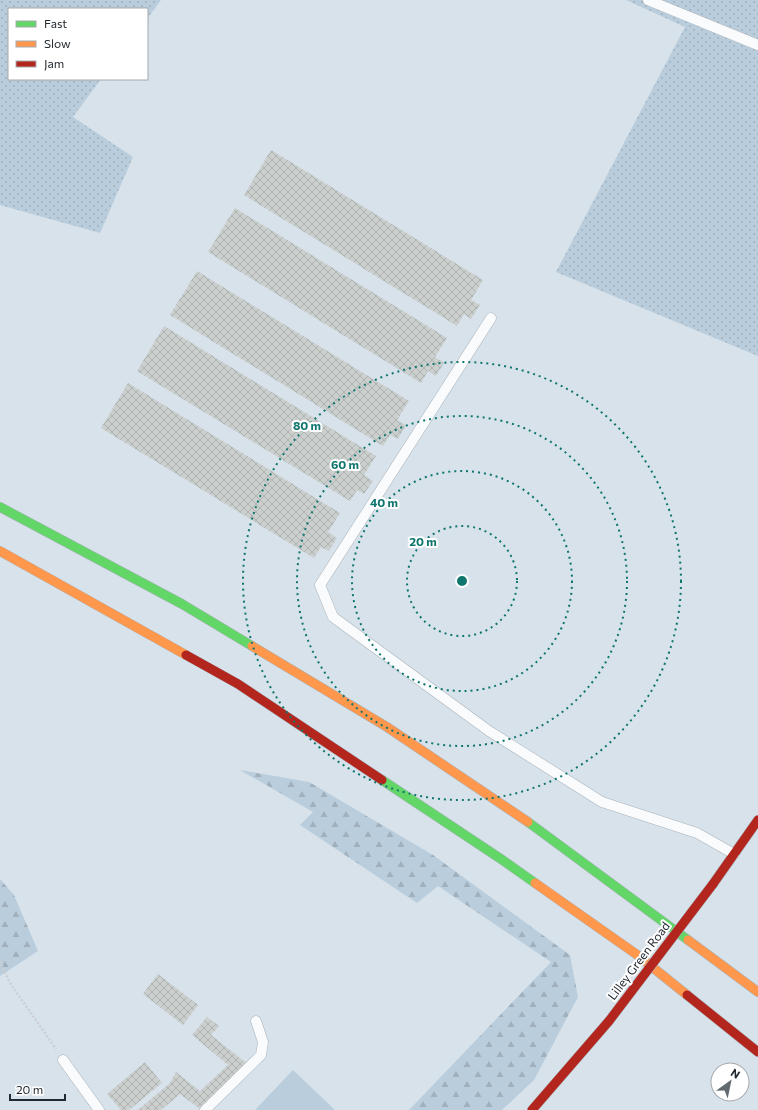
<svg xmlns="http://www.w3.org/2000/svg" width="758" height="1110" font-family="Commissioner,sans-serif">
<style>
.grass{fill:url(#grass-dots)}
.forest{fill:url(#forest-firs)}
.park{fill:#bacddc}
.building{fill:url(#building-cross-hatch)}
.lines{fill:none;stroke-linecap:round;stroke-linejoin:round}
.lane-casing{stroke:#aab3ba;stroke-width:11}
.fast-casing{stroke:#aab3ba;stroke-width:10}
.slow-casing{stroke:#aab3ba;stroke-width:10}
.jam-casing{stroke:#aab3ba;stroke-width:10}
.path{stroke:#cccfd2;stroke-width:2.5;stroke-dasharray:2 2;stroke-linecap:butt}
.lane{stroke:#f9fbfc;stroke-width:10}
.fast{stroke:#63d668;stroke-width:9}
.slow{stroke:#ff974d;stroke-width:9}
.jam{stroke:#b3261e;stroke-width:9}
.jam-bridge-casing{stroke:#aab3ba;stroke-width:10;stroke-linecap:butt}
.jam-bridge{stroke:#b3261e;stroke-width:9}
.ring{fill:none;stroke:#0f766e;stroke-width:2;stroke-dasharray:2 4}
.labels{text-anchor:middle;stroke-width:4;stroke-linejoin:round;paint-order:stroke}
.street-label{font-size:12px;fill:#22292f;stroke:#fff}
.centre{fill:#0f766e;stroke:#fff;stroke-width:2}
.ring-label{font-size:12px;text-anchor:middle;font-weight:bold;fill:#0f766e;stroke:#fff;stroke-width:4;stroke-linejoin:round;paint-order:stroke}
</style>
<defs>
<pattern id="grass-dots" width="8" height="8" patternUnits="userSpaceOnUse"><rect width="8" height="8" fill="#bacddc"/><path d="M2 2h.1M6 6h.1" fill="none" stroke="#a0b0bd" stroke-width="1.8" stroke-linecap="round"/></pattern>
<pattern id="forest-firs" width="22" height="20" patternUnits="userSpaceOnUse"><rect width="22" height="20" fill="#bacddc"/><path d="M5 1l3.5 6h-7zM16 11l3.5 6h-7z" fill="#a0b0bd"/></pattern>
<pattern id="building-cross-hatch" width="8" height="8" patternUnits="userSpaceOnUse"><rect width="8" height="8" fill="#cbd0cf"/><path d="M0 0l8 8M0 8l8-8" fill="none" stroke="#aeb3b2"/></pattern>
</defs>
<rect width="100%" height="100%" fill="#d7e2eb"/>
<path class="grass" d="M0,0H161L147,19V9H9V79H101L73,117L133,157L100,233L0,205Z
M626,0H758V356L556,272L685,27Z"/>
<path class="forest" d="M240,770L309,782L433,855L570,955L578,997L534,1080L502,1110H409L551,962L438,886L417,903L300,825L313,812Z
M0,879L14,895L38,951L0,976Z"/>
<path class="park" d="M293,1070L335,1110H255Z"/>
<path class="building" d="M271,150L483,280L471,300L480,305L471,319L464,314L457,326L244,195Z
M235,208L447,338L435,357L444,363L436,376L428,371L421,383L208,252Z
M197,271L409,401L397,420L406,425L398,439L390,435L383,446L170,315Z
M164,326L376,456L364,475L373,481L364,494L357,490L350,501L137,371Z
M128,383L340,513L328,532L337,538L329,551L321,547L314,558L101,428Z
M158,974L198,1005L183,1025L143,994Z
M207,1017L219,1026L211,1035L249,1065L200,1109L180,1094L161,1110H138L170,1083L176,1072L200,1091L228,1065L192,1035Z
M145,1062L162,1083L129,1110H121L107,1094Z"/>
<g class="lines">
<defs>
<path id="lane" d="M648,0L758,45
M491,318L320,585L333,617L489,731L602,802L697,833L734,854
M63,1060L99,1110
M205,1110L261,1055L263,1042L256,1021"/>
<path id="fast" d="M0,507L182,604L252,646
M382,780L501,859L535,883
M528,822L688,940"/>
<path id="slow" d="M0,551L186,655
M252,646L387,727L528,822
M535,883L636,954L687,995
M688,940L758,992"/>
<path id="jam" d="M186,655L238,684L382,780
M713,884L758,820
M687,995L758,1052
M532,1110L609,1021"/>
</defs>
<use href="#lane" class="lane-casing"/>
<use href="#fast" class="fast-casing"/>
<use href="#slow" class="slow-casing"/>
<use href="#jam" class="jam-casing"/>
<path class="path" d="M0,961L10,983L56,1049"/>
<use href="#lane" class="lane"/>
<use href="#fast" class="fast"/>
<use href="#slow" class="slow"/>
<use href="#jam" class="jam"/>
<defs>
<path id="jam-bridge" d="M609,1021L713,884"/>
</defs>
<use href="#jam-bridge" class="jam-bridge-casing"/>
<use href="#jam-bridge" class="jam-bridge"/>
</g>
<g class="ring">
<circle cx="462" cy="581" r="55"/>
<circle cx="462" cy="581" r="110"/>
<circle cx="462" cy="581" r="165"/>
<circle cx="462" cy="581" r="219"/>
</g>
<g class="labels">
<g class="street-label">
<text transform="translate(639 961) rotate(-53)" y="4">Lilley Green Road</text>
</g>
</g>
<circle cx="462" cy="581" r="6" class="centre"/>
<g class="ring-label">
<text x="307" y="430">80 m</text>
<text x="345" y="469">60 m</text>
<text x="384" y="507">40 m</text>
<text x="423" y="546">20 m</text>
</g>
<rect x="8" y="8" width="140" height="72" fill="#ffffff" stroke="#a7a9ac"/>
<rect x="16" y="21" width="20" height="6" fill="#63d668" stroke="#a7a9ac"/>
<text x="44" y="28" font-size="12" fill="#22292f">Fast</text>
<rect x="16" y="41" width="20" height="6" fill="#ff974d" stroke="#a7a9ac"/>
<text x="44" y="48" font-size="12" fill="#22292f">Slow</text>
<rect x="16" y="61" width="20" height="6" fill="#b3261e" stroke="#a7a9ac"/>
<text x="44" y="68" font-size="12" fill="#22292f">Jam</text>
<g transform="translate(730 1082) rotate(33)"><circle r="19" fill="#ffffff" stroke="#a7a9ac"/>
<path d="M0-3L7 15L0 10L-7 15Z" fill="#616a71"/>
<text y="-6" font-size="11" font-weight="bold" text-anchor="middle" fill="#22292f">N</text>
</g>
<path d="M10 1094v6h55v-6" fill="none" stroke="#22292f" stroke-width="2"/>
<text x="16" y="1094" font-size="12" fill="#22292f" stroke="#ffffff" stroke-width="3" paint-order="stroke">20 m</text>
</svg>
